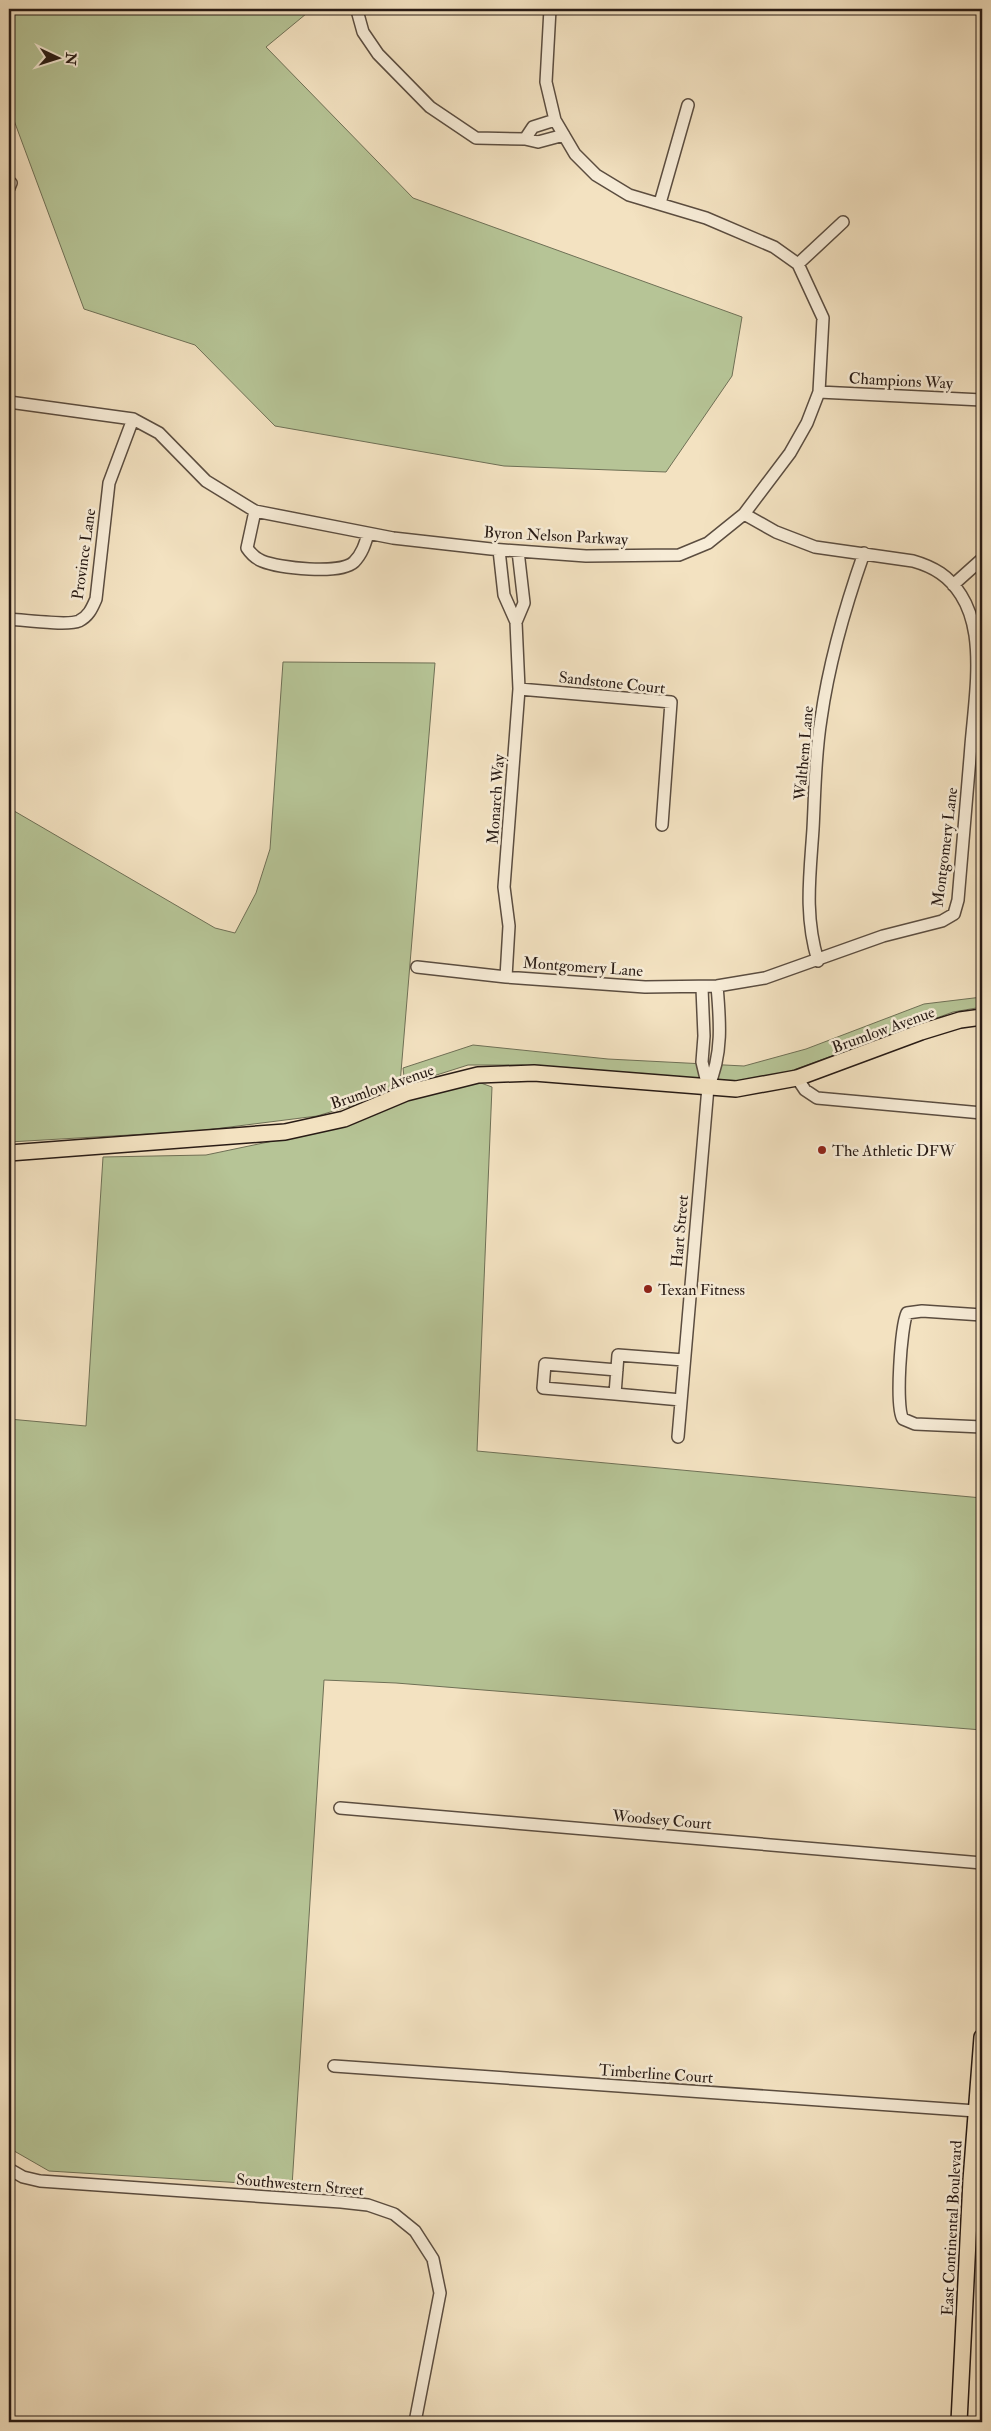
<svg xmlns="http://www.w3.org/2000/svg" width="991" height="2431" font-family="'IM FELL Double Pica',serif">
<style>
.green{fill:#b6c496;stroke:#6f7056}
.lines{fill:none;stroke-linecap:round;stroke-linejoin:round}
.minor-casing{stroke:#5b4d40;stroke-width:14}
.major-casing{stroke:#281b15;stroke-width:18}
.minor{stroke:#f7ecd7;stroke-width:11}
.major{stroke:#f3e2c1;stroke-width:15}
.poi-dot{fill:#8f2418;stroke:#f7ecd7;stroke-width:2}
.labels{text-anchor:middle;stroke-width:5;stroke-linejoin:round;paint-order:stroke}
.street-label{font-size:16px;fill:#281b15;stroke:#f7ecd7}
.poi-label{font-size:16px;fill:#281b15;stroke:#f7ecd7;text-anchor:start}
</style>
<rect width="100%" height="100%" fill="#f3e2c1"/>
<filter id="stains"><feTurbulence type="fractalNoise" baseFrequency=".004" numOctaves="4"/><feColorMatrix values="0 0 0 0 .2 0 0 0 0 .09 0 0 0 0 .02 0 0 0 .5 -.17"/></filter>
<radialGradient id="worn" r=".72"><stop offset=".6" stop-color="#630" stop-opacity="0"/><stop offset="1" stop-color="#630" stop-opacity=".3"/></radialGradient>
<path class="green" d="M9,9H312L266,47L413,198L742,317L732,376L666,472L504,466L275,426L195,345L84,309L9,107Z
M283,662L435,663L400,1084L357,1104L317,1116L198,1131L9,1142V808L215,928L235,933L256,893L270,849Z
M982,997V1007L953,1012L774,1077L738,1083L522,1065H468L405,1085L403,1068L473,1045L608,1059L744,1066L806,1049L924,1004Z
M478,1082L492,1087L477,1451L982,1498V1730L396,1683L324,1680L292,2186L49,2171L9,2148V1419L86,1426L103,1157L206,1155L340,1127L430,1090Z"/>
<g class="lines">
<defs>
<path id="minor" d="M358,14L363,32L378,54L430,107L476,138L525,139L538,142L564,135
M525,139L533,127L555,120
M9,188L11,183
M660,203L688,105
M798,264L843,222
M819,392L982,400
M9,402L133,419L159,433L206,481L255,511L393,538L491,549L586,556L679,555L708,543L744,514L790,453L807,423L819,392L823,318L798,264L774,247L706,218L629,195L596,175L575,154L555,120L546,82L550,9
M255,511L247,548C251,554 255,558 262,561C279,568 340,575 354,562C362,554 365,544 368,534
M499,550L504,595L516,622L519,689L504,887L509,926L506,977
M953,585L982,559
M9,619C23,620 68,626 79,621C89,616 92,608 96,599L109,483L133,419
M516,622L524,603L518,551
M519,689L671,702L662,825
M818,961C804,915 810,875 813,829C815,792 815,755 821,719C829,662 845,607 864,553
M417,967L506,977L645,987L717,986L765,978L883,936L942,921L954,914L958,900C962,849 967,797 971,745C974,709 980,670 975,635C973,622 968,606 961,595C949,576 934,567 913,561L815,547L776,532L744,514
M702,988L704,1036L702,1062L708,1087
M797,1078L805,1090L817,1098L982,1113
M982,1315L922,1311L907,1313C901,1326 895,1408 903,1419L915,1424L982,1427
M615,1394L543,1388L545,1364L617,1370
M681,1400L615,1394L618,1355L684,1360
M678,1437L708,1087C723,1055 720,1020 717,986
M340,1808L982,1863
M334,2066L976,2111
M9,2169L23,2177L40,2181L341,2202L368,2205L394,2214L415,2231L433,2259L440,2293L415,2422"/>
<path id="major" d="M9,1153L285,1132L344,1119L406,1093L478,1075L534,1073L736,1089L797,1078L921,1032L960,1020L982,1017
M959,2422L971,2180L982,2037"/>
</defs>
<use href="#minor" class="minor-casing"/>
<use href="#major" class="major-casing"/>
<use href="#minor" class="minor"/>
<use href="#major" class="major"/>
</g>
<g class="poi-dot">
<circle cx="822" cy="1150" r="5"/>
<circle cx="648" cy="1289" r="5"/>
</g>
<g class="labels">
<g class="street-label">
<text transform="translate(901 380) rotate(3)" y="6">Champions Way</text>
<text transform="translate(556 535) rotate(3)" y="6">Byron Nelson Parkway</text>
<text transform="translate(83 554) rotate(-82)" y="6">Province Lane</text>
<text transform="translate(612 682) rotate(6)" y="6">Sandstone Court</text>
<text transform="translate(803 753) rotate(-85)" y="6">Walthem Lane</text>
<text transform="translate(495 799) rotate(-86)" y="6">Monarch Way</text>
<text transform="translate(944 847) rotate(-83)" y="6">Montgomery Lane</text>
<text transform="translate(583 966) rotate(4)" y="6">Montgomery Lane</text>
<text transform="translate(883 1029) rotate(-20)" y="6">Brumlow Avenue</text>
<text transform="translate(382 1086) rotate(-19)" y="6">Brumlow Avenue</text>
<text transform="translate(679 1231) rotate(-85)" y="6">Hart Street</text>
<text transform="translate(662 1819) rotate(5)" y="6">Woodsey Court</text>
<text transform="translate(656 2073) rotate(4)" y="6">Timberline Court</text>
<text transform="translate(300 2184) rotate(5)" y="6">Southwestern Street</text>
<text transform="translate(951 2228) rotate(-87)" y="6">East Continental Boulevard</text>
</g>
<g class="poi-label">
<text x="832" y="1156">The Athletic DFW</text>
<text x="658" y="1295">Texan Fitness</text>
</g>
</g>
<rect width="991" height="2431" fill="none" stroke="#f3e2c1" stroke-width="30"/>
<rect x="10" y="10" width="971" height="2411" fill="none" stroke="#281b15" stroke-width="2.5"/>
<rect x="15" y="15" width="961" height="2401" fill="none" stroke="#281b15"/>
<g transform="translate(58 58) rotate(94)" stroke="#f7ecd7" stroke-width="4" paint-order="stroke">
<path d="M0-4L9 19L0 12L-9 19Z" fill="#281b15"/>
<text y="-8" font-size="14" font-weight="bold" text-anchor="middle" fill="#281b15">N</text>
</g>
<rect width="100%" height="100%" filter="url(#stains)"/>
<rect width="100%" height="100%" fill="url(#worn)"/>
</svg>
